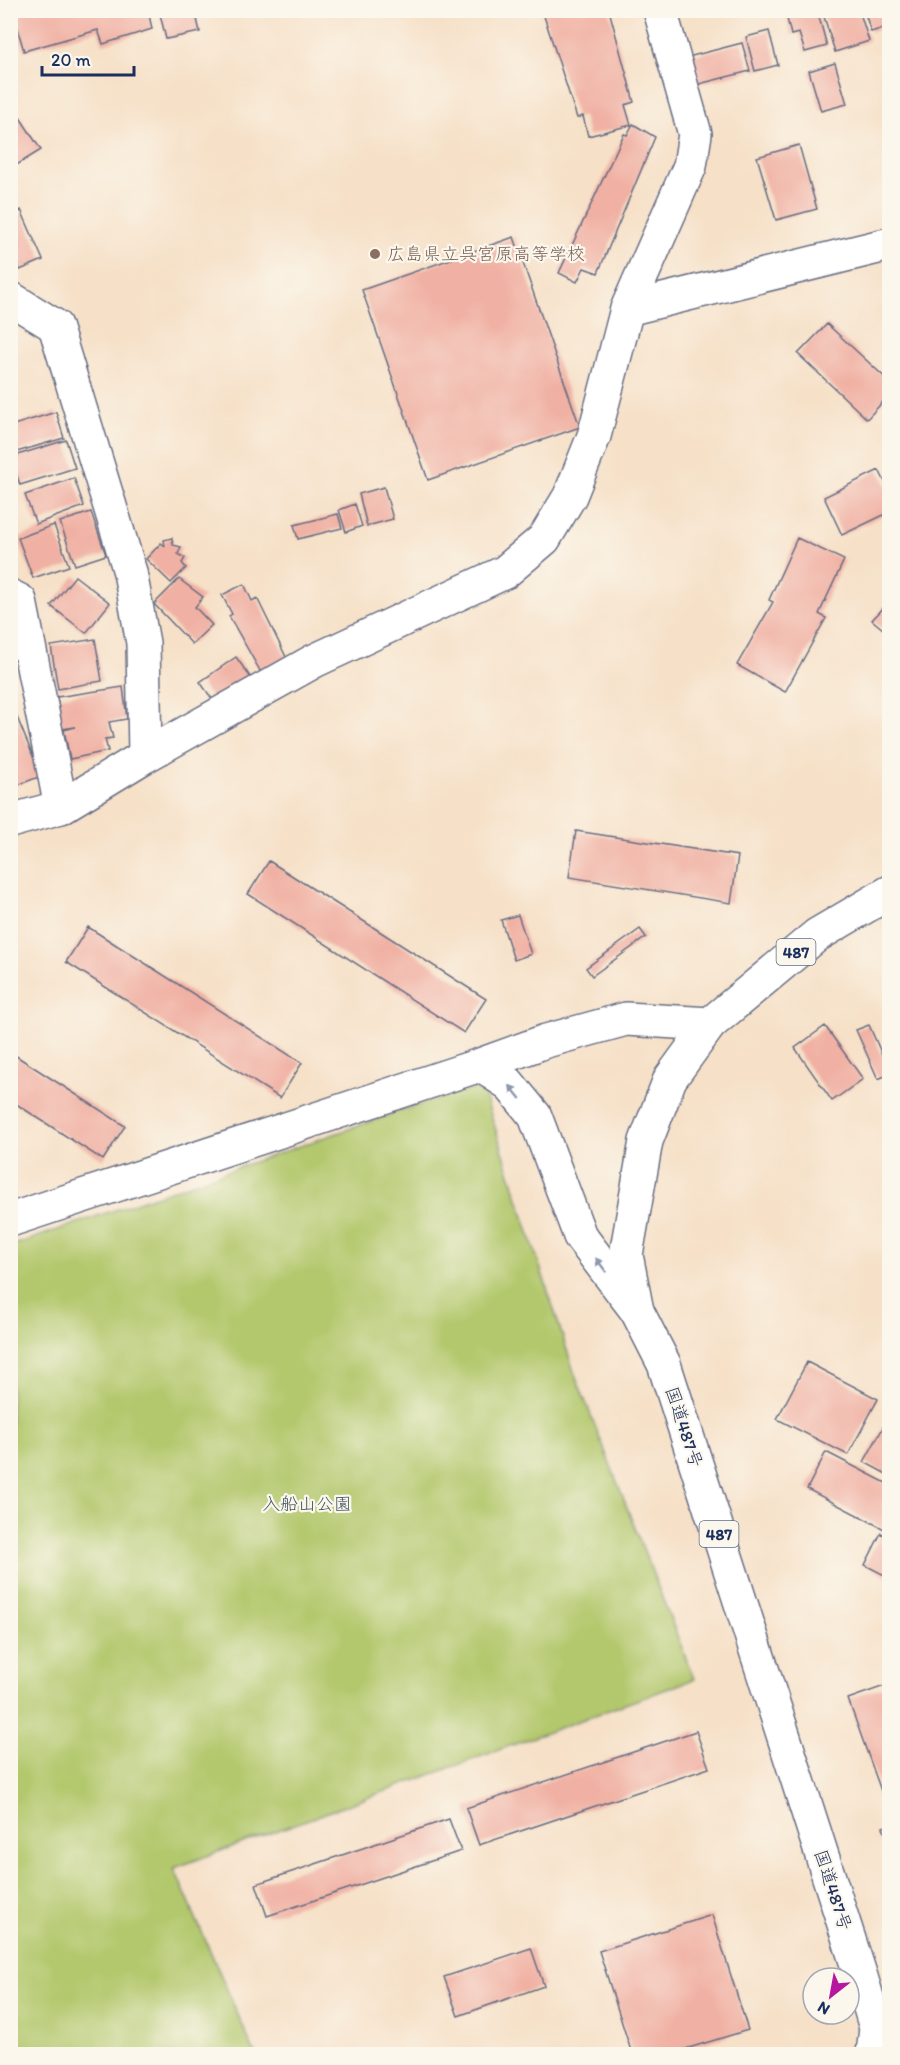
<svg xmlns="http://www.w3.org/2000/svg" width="900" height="2065" font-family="Itim,'Klee One',sans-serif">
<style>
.green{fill:#b3c86d;stroke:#677c66;stroke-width:1.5}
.building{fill:#f0b0a3}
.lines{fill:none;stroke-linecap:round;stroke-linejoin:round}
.minor-casing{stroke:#686d83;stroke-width:36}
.highway-casing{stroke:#686d83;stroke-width:36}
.minor{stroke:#fff;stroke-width:33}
.highway{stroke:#fff;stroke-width:33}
.oneway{fill:#8d97ae}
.education-dot{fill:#8d6e63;stroke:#fbf7ec;stroke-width:2}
.labels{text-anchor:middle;stroke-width:4.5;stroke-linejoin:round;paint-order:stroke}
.shield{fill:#fbf7ec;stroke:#5e6b89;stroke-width:1.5}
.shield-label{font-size:16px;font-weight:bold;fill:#1b2f5e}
.education-label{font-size:18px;fill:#785e54;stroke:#fbf7ec;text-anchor:start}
.street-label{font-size:18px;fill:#1b2f5e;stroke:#fbf7ec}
.park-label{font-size:18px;fill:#415562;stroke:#fbf7ec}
</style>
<rect width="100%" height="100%" fill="#fbf7ec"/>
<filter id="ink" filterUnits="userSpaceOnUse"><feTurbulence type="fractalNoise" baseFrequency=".0167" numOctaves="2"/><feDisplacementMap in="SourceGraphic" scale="12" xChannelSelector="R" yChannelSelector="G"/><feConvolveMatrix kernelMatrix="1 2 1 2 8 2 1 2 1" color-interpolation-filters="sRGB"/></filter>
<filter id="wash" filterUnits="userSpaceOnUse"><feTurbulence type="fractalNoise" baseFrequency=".008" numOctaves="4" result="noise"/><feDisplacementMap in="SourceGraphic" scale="24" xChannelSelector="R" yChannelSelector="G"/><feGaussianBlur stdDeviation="1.35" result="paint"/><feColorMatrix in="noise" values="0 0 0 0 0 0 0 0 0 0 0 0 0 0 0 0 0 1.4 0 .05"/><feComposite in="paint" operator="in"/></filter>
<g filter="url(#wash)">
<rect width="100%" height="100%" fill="#f6e0c7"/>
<path class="green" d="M482,1087L574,1372L694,1679L174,1868L255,2054H11V1246L424,1103Z"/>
<g id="blocks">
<path class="building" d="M12,10H148L152,29L103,44L98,30L24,51Z
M159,10H195L200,32L166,39Z
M542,10H609L634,102L625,105L631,125L588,136L583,116L577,118Z
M785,10H817L827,46L805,52L799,33L791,35Z
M822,10H859L869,41L835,52Z
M864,10H890V26L871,32Z
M769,31L778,65L755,71L746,37Z
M742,43L750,71L691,86L684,58Z
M835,63L847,104L821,111L809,71Z
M10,102L41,150L15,166L10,160Z
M633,124L655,137L598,273L584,268L577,282L559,273L624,134L627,135Z
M799,145L817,209L776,220L757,157Z
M21,210L43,260L20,270L10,248V215Z
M514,237L580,427L428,480L362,290Z
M827,324L890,382V394L867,419L798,354Z
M56,412L64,438L10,454V426Z
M66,440L75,468L20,485L11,457Z
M879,470L890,492V512L842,535L824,497Z
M74,478L84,506L36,524L25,495Z
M384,487L393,519L367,526L359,494Z
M355,504L362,526L346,532L339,510Z
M91,512L106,555L75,565L60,522Z
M338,514L342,528L298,539L294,525Z
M54,525L69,566L33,578L18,538Z
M172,538L173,545L181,547L178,554L185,558L182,563L186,568L171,583L146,559L161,543L165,546L164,540Z
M797,538L844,560L819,614L826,618L785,692L737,665L773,602L769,600Z
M75,576L110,603L86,633L51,606Z
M179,579L203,597L195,607L212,625L192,644L154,604Z
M244,584L252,601L257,598L288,661L263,676L229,616L232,614L222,595Z
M890,601V635L872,620Z
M95,639L102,681L58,689L51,646Z
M236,657L253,681L217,706L200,682Z
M123,687L127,719L109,722L113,738L105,739L108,751L70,759L64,730L75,727L62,729L57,697Z
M10,700L41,776L10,788Z
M576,831L738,856L731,903L569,877Z
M269,861L486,999L464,1033L248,894Z
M518,915L531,954L514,960L501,920Z
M88,927L302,1063L280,1098L66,962Z
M640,929L646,937L592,976L586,968Z
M869,1025L890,1073V1074L878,1079L856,1030Z
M825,1026L863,1079L832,1101L795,1048Z
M10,1052L125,1126L103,1160L10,1100Z
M807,1362L878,1399L848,1455L777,1419Z
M890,1415V1476L864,1462Z
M826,1452L890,1485V1532L807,1489Z
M881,1533L890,1538V1578L865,1565Z
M890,1684V1813H889L848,1699Z
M696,1731L709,1768L479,1845L466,1808Z
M449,1819L461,1851L267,1916L256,1884Z
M890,1825V1844H889L883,1827Z
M712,1915L748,2030L669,2054H632L599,1951Z
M531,1948L544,1986L458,2016L444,1977Z"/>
</g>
</g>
<g filter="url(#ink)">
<use href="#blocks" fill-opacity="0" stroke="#686d83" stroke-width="1.5"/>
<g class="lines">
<defs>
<path id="minor" d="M10,298L55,326L130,572L143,643L145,756
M627,309L890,244
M10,596L20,601L61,807
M10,821L61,807L145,756L314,661L505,572L544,539L570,496L594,436L627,309L690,166L695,134L660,10
M480,1065L508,1083L535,1116L580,1236L637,1311
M10,1220L480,1065L546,1041L626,1019L710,1024"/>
<path id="highway" d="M873,2054L876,2028L861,1977L664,1364L637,1311L626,1255L646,1141L670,1079L710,1024L817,935L890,892"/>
</defs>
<use href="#minor" class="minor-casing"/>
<use href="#highway" class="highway-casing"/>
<use href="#minor" class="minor"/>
<use href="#highway" class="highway"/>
</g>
<defs><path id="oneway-solid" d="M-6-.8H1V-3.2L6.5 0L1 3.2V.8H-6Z" transform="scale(1.5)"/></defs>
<g class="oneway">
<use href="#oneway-solid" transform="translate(515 1092) rotate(-129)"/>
<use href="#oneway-solid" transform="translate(601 1265) rotate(-127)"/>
</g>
</g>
<circle class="education-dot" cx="375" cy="254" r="6"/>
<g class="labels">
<g class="shield">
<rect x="776.5" y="939" width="39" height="26" rx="4.5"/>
<rect x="699.5" y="1521" width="39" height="26" rx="4.5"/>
</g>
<g class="shield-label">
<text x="796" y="958">487</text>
<text x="719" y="1540">487</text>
</g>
<g class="education-label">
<text x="387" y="260">広島県立呉宮原高等学校</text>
</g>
<g class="street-label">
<text transform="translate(684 1427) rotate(72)" y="6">国道487号</text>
<text transform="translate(833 1890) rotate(72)" y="6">国道487号</text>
</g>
<g class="park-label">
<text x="307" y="1510">入船山公園</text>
</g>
</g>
<rect width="900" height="2065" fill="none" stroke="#fbf7ec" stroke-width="36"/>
<g transform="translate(831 1996) rotate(211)"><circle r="28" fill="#fbf7ec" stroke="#a1a7b3" stroke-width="1.5"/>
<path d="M0-4.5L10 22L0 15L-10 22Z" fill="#b5179e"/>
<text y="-9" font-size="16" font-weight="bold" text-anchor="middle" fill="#1b2f5e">N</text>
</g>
<path d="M42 66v9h92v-9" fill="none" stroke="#1b2f5e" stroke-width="3"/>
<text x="51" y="66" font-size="18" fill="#1b2f5e" stroke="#fbf7ec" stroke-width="4.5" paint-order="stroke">20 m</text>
</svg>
